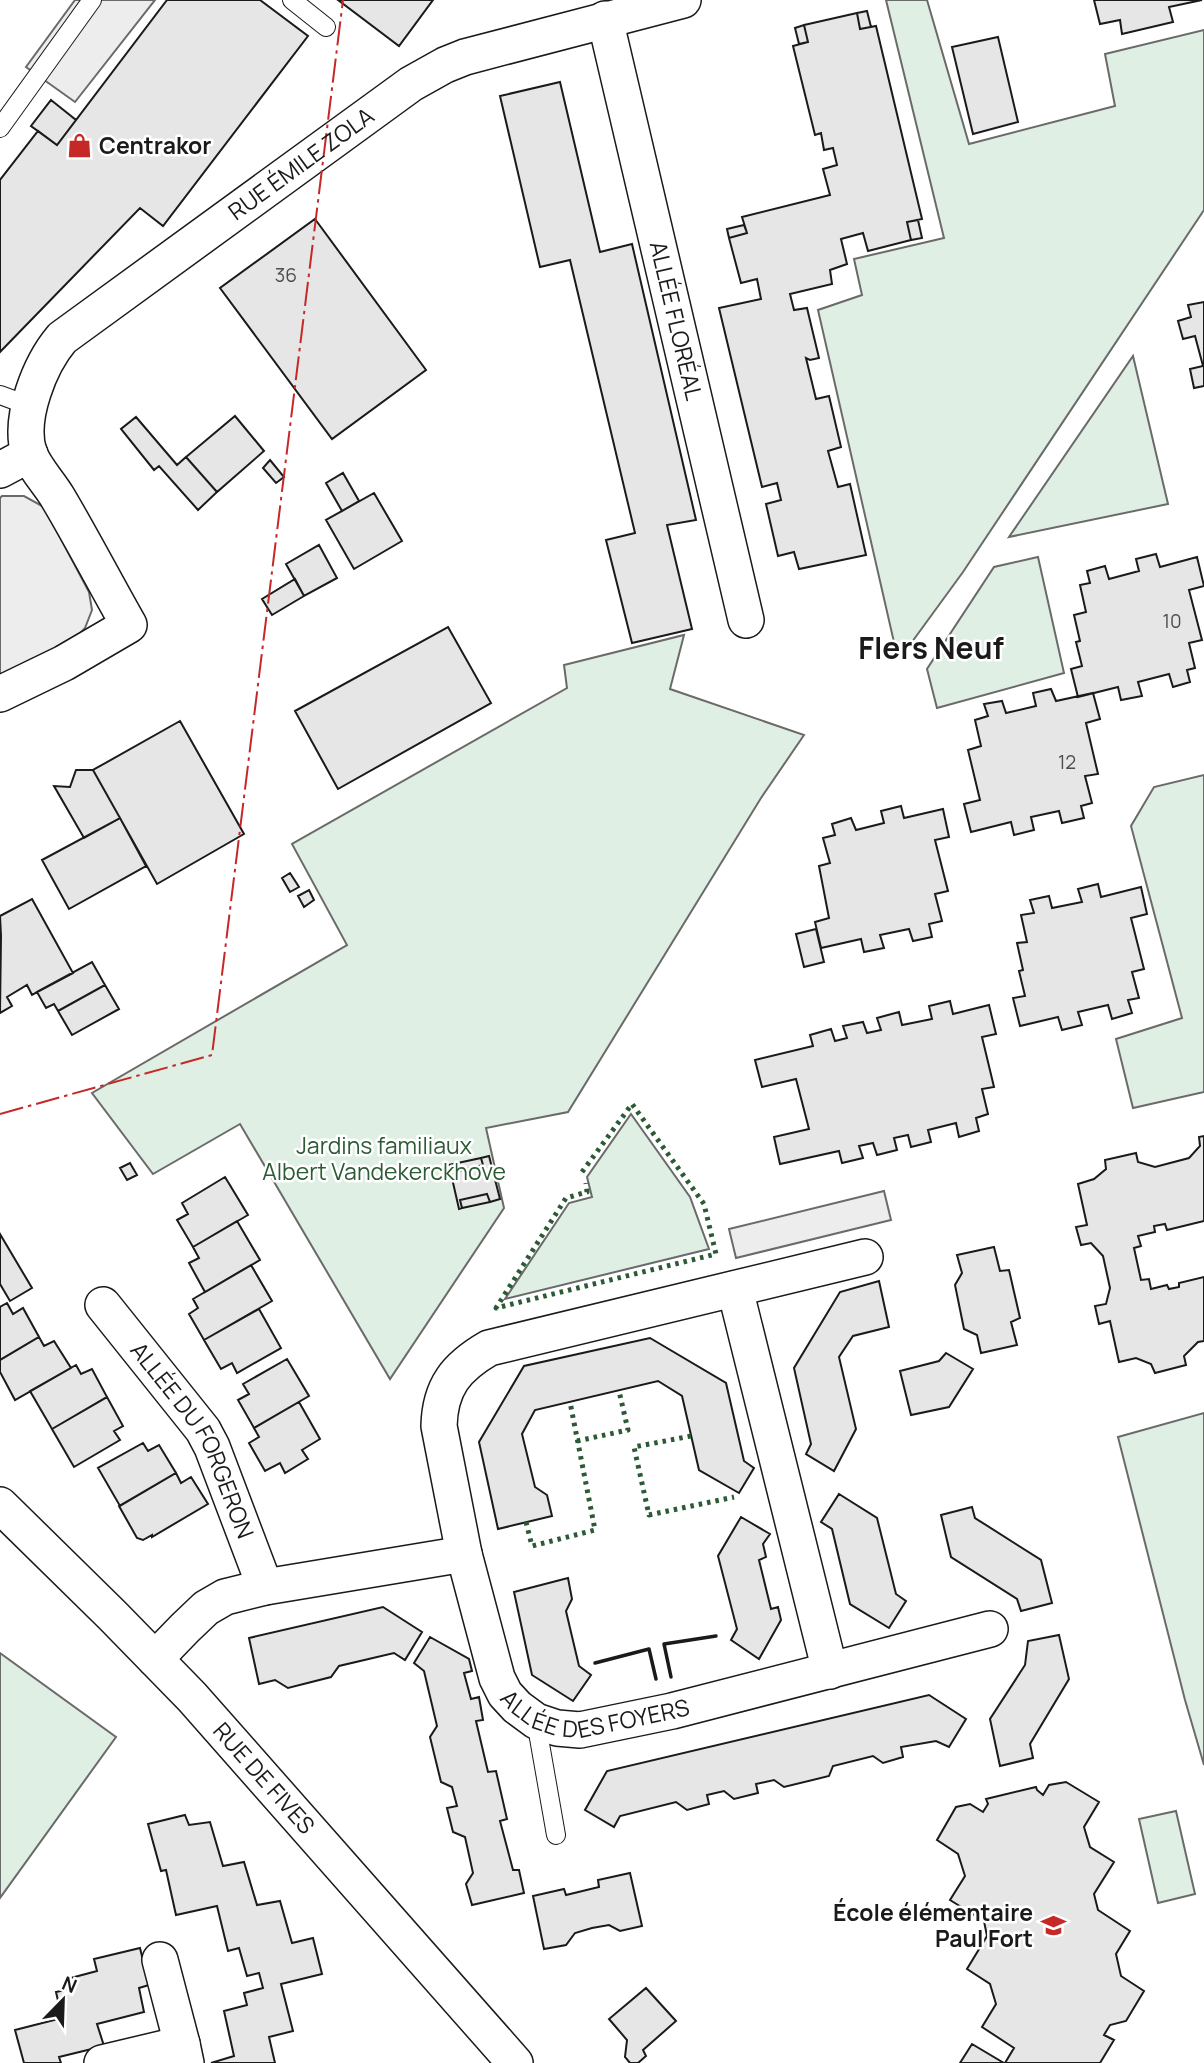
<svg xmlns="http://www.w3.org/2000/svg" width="1204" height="2063" font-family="Manrope,sans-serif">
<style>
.green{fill:#e0efe3;stroke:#6a6a6a;stroke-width:2}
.parking{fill:#ededed;stroke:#6a6a6a;stroke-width:2}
.building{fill:#e6e6e6;stroke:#1a1a1a;stroke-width:2}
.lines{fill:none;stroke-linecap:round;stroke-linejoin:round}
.service-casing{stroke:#1a1a1a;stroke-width:20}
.minor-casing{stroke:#1a1a1a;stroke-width:38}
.service{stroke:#fff;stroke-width:18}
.minor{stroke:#fff;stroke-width:35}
.hedge{stroke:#2b5a34;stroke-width:5;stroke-dasharray:3.5 5;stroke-linecap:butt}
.wall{stroke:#1a1a1a;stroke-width:3.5}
.power{stroke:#c62828;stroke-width:2;stroke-dasharray:24 5 3.5 5;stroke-linecap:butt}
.labels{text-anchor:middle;stroke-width:5;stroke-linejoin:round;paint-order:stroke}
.number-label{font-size:19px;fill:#4d4d4d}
.poi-label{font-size:23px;font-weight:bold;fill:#1a1a1a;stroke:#fff;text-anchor:start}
.street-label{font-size:23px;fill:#1a1a1a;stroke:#fff}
.park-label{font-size:23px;fill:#2b5a34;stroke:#fff}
.district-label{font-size:30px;font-weight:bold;fill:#1a1a1a;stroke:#fff}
</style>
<rect width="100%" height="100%" fill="#fff"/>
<path class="green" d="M886,0H927L969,144L1115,106L1105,54L1204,30V210L963,572L909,646L896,651L818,310L862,295L854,259L944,238Z
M1133,356L1168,504L1009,537Z
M1038,557L1064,673L937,708L927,669L994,567Z
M684,635L670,689L804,735L761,798L568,1112L486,1128L504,1208L390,1379L240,1124L153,1174L92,1093L347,945L292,844L567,688L564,665Z
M1204,775V1092L1133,1108L1116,1039L1182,1018L1131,826L1154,787Z
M631,1114L690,1197L709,1249L505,1299L569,1203L592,1197L587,1177Z
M1204,1413V1765L1185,1700L1118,1437Z
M0,1653L116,1737L0,1898Z
M1176,1811L1195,1894L1158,1903L1139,1819Z"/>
<path class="parking" d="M75,0H155L75,102L26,67Z
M2,496H24L44,507L89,592L92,610L85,628L74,640L0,678V498Z
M884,1191L891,1220L736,1258L729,1229Z"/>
<path class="building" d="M167,0H260L308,36L163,226L140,208L0,352V180L38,131L57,145Z
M338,0H433L399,46Z
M1094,0H1202L1169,7L1173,22L1122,34L1120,20L1100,24Z
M867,11L871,27L860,29L857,13Z
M857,13L860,29L876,26L922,219L907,222L911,240L868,251L863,233L841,239L847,264L830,270L832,284L790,294L794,310L807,308L819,358L810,360L806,358L816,399L829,396L841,447L828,451L838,487L850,484L866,555L799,569L794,552L778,556L766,504L781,500L777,483L762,487L719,308L761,299L757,279L741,283L729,238L747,233L742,217L830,195L823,169L837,165L833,148L824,150L821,133L815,135L793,46L808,42L804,25Z
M804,25L808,42L799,44L795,28Z
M998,37L1018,122L973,134L952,47Z
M560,82L600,252L632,244L696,520L667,525L692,629L632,643L606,540L635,533L570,260L540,267L500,96Z
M51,100L76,120L57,145L31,126Z
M315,219L426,370L332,439L220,288Z
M918,220L922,238L911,240L907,222Z
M744,225L747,233L729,238L727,229Z
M1204,302V386L1194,388L1190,369L1203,366L1195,336L1183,339L1178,321L1191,317L1188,305Z
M235,416L264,451L217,492L186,457Z
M136,417L177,465L186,457L217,492L198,510L159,466L154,470L121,429Z
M270,460L284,477L276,483L263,468Z
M343,473L359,501L342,511L326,483Z
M374,493L402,541L354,569L326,520Z
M319,545L337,578L304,596L286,564Z
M1156,554L1160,567L1197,557L1204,586L1189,590L1202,640L1189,643L1195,668L1187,670L1190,682L1173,687L1169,674L1138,682L1142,696L1121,700L1118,687L1078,697L1071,669L1082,666L1076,642L1080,641L1074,615L1086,612L1080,585L1090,583L1087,571L1105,566L1109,579L1139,571L1136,559Z
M295,579L304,596L272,615L262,599Z
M448,627L491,703L338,789L295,711Z
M1051,689L1056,701L1093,693L1100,719L1086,723L1098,774L1085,776L1092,803L1081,806L1084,818L1062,823L1059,811L1031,817L1034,830L1014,835L1011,822L971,832L964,804L980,800L968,750L981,746L975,720L988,716L984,704L1002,701L1006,713L1036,706L1033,693Z
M180,721L244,834L157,884L93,770Z
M76,770H93L120,818L84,838L54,786L70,787Z
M901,806L904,818L943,809L949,837L935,840L948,891L935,894L942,921L929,924L932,937L913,941L909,929L880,935L884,948L864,952L861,939L821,948L815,922L829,918L819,866L830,863L823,838L835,835L832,824L851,818L856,830L884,823L881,811Z
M120,818L146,866L69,909L42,860Z
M290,873L299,887L290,892L282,878Z
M1098,884L1101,897L1141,887L1147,914L1131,918L1144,969L1132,972L1139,998L1128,1000L1132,1013L1112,1019L1108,1005L1078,1012L1082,1025L1062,1030L1058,1017L1020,1026L1013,998L1025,996L1019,971L1023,970L1017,943L1027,942L1021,915L1034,913L1030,900L1049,896L1052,908L1082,902L1078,889Z
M309,890L314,900L304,907L298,896Z
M32,899L73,973L32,995L27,985L7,997L12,1006L0,1013L1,936L0,916Z
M816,929L824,962L804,967L796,934Z
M92,962L105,985L58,1011L54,1004L46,1008L37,992Z
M105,985L119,1009L72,1035L58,1011Z
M950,1001L953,1014L989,1005L996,1034L982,1037L994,1087L982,1089L988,1114L976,1118L979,1131L959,1137L956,1123L928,1130L931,1142L911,1147L908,1135L894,1138L897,1150L877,1155L873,1143L859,1146L863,1158L842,1163L839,1151L780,1164L774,1137L809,1129L796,1079L762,1087L755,1060L813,1046L810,1035L831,1029L835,1041L847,1038L843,1026L863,1022L867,1033L881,1030L877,1018L899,1012L902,1025L932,1019L929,1006Z
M1204,1136V1221L1167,1230L1165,1224L1154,1226L1155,1232L1138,1236L1141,1246L1134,1248L1141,1280L1149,1279L1151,1289L1167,1285L1169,1289L1179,1287V1283L1204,1277V1341L1198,1342L1184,1356L1186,1365L1155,1373L1151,1364L1136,1358L1119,1362L1110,1321L1099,1324L1095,1306L1106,1304L1110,1288L1103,1256L1091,1243L1081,1245L1076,1227L1087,1225L1078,1184L1094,1179L1106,1169L1105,1160L1136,1153L1138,1162L1155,1167L1189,1158L1200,1146L1199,1137Z
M489,1156L500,1199L490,1202L487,1194L460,1200L462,1208L459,1209L449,1165L453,1164L455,1172L483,1165L481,1158Z
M481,1158L483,1165L455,1172L453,1164Z
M130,1163L137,1175L127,1180L120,1168Z
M225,1177L248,1215L193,1247L177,1220L188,1214L182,1203Z
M487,1194L490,1202L462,1208L460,1200Z
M237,1221L260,1260L205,1292L189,1263L199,1258L193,1247Z
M0,1234L32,1288L10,1301L0,1284Z
M994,1247L1000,1271L1009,1270L1020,1318L1011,1322L1017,1345L981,1353L977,1335L964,1329L955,1285L962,1273L957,1255Z
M251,1265L272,1301L204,1340L189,1314L198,1308L193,1299Z
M879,1281L889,1327L853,1336L839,1357L856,1429L834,1471L806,1454L811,1444L794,1368L840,1292Z
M7,1303L13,1314L23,1308L39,1337L0,1360V1307Z
M259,1309L281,1348L237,1373L232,1363L221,1369L204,1340Z
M39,1337L44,1346L54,1341L71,1368L15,1400L0,1372V1360Z
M650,1338L726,1383L744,1461L754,1468L739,1493L699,1470L682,1396L658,1381L535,1410L522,1434L535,1487L547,1495L552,1516L498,1529L479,1442L524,1366Z
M946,1353L973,1369L949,1407L911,1415L900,1371L939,1361Z
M287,1359L309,1396L254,1428L238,1400L249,1394L243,1384Z
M76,1365L81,1374L92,1369L107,1397L52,1429L30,1391Z
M107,1397L123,1426L114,1431L120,1440L74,1467L52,1429Z
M299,1402L320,1439L302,1450L308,1459L285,1473L280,1463L265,1471L249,1443L259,1437L254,1428Z
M143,1443L148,1451L159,1445L176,1473L120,1506L98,1468Z
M176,1473L181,1483L191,1477L208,1504L152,1537V1535L143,1540L137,1538L119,1506Z
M839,1494L877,1518L896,1594L906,1601L889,1628L850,1604L832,1529L821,1522Z
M972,1507L975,1518L1041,1560L1052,1603L1021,1611L1017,1599L951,1557L941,1515Z
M741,1517L770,1534L763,1544L766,1557L759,1560L771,1609L778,1607L781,1620L759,1659L731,1640L737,1629L718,1556Z
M568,1578L572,1599L566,1611L570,1628L579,1666L591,1675L573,1701L532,1675L514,1592Z
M383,1607L422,1632L405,1660L394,1653L339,1666L331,1677L288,1688L275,1680L259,1684L249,1638Z
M1059,1635L1069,1679L1030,1744L1033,1758L1000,1766L990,1719L1025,1665L1028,1641Z
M430,1637L469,1659L472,1671L464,1673L471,1699L479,1697L483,1720L476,1721L488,1772L496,1771L507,1819L500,1821L513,1870H519L524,1893L472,1905L466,1884L473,1873L465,1837L453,1832L447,1808L457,1806L452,1787L441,1782L430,1737L437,1726L424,1671L414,1663Z
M929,1695L966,1719L949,1747L936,1741L901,1747L903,1757L883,1763L873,1756L833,1766L829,1776L784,1787L774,1780L756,1784L758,1793L734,1799L724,1791L707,1795L709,1804L687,1810L676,1802L620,1816L614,1827L585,1810L607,1771Z
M1066,1782L1099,1802L1084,1827L1090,1847L1114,1862L1094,1894L1098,1910L1130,1931L1116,1954L1121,1976L1144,1991L1126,2021L1110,2025L1104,2035L1114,2040L1100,2063H1005L1014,2048L982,2027L996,2004L990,1984L967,1969L987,1936L984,1921L950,1900L965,1876L958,1854L937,1840L956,1807L970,1804L983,1812L988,1804L986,1799L1036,1787L1037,1790L1043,1795L1049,1785Z
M185,1815L189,1825L210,1822L223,1866L244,1862L257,1905L280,1901L292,1943L313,1938L322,1974L281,1984L293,2031L269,2037L275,2063H211L234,2056L224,2011L247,2005L244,1993L263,1988L259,1973L247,1976L239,1948L228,1951L217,1906L176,1915L166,1870L161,1871L148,1824Z
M630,1873L642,1926L620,1931L609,1925L592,1928L575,1933L566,1945L544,1949L533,1896L564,1889L566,1895L599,1887L598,1880Z
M140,1948L149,1985L139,1988L144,2012L97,2024L104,2046L59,2057L61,2063H24L15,2030L62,2018L56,1992L70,1989L67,1979L97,1971L94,1959Z
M646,1988L676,2021L643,2050L646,2056L638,2063H630L625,2057L627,2040L609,2019Z
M972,2044L1004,2063H1005H960Z"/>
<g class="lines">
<defs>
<path id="service" d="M292,0L326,27
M0,128L92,0
M0,395L30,406
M536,1721L556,1835"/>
<g id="minor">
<path id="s1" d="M605,19L746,620"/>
<path d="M0,470L30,454"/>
<path id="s2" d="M0,694L64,663L129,625C105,583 83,540 58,498C50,484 35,469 29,453C18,418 40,364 62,338L411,84L445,65L465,57L683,0"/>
<path d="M735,1289L830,1671"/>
<path id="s3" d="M103,1305L203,1430L212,1447L265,1587"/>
<path id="s4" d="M0,1505L113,1616L192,1697L515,2063"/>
<path id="s5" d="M464,1554L497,1678L505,1694L517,1707L536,1721L557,1728L580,1730L672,1711L990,1629"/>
<path d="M155,1659L185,1628L206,1608L225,1597L265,1587L464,1554L439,1426C440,1387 456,1367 489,1348L865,1257"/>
<path d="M160,1960L182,2044"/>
<path d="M102,2063L182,2044L186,2063"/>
</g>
</defs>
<use href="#service" class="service-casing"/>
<use href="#minor" class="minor-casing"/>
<use href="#service" class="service"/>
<use href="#minor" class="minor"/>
<path class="hedge" d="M582,1172L632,1104L704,1204L716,1254L496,1308L566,1198L587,1192L586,1183
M691,1436L634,1447L649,1515L734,1497
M577,1441L628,1430L619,1391
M526,1522L532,1546L595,1530L570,1402"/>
<path class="wall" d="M595,1663L649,1649L656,1679
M671,1677L664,1644L716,1636"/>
<path class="power" d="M0,1114L212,1055L343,0"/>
</g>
<defs>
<symbol id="shop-bare" viewBox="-9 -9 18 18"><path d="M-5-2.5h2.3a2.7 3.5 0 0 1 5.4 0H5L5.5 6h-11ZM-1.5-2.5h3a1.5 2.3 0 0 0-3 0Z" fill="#c62828" stroke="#fff" stroke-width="2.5" paint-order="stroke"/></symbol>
<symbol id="school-bare" viewBox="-9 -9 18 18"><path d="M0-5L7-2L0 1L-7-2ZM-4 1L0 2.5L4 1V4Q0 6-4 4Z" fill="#c62828" stroke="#fff" stroke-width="2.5" paint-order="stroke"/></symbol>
</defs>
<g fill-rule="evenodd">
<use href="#shop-bare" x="62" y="128" width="35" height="35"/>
<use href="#school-bare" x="1036" y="1908" width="35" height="35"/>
</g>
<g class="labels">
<g class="number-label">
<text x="286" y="282">36</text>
<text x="1172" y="628">10</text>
<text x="1067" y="769">12</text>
</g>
<g class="poi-label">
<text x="99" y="154">Centrakor</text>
<text x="1033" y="1921" text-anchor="end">École élémentaire<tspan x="1033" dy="26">Paul Fort</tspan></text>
</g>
<g class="street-label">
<text dy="8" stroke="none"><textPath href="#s2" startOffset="765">RUE ÉMILE ZOLA</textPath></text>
<text dy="8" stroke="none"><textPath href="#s1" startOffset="310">ALLÉE FLORÉAL</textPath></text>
<text dy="8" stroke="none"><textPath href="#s3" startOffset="164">ALLÉE DU FORGERON</textPath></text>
<text dy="8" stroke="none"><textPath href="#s5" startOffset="245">ALLÉE DES FOYERS</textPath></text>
<text dy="8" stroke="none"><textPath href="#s4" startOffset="380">RUE DE FIVES</textPath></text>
</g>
<g class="park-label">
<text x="384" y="1154">Jardins familiaux<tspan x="384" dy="26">Albert Vandekerckhove</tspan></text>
</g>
<g class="district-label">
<text x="931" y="659">Flers Neuf</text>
</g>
</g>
<g transform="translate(63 2000) rotate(23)" stroke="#ffffff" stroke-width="5" paint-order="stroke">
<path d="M0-5L12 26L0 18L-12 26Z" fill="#1a1a1a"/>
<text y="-10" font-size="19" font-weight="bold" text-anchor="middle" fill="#1a1a1a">N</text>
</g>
</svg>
